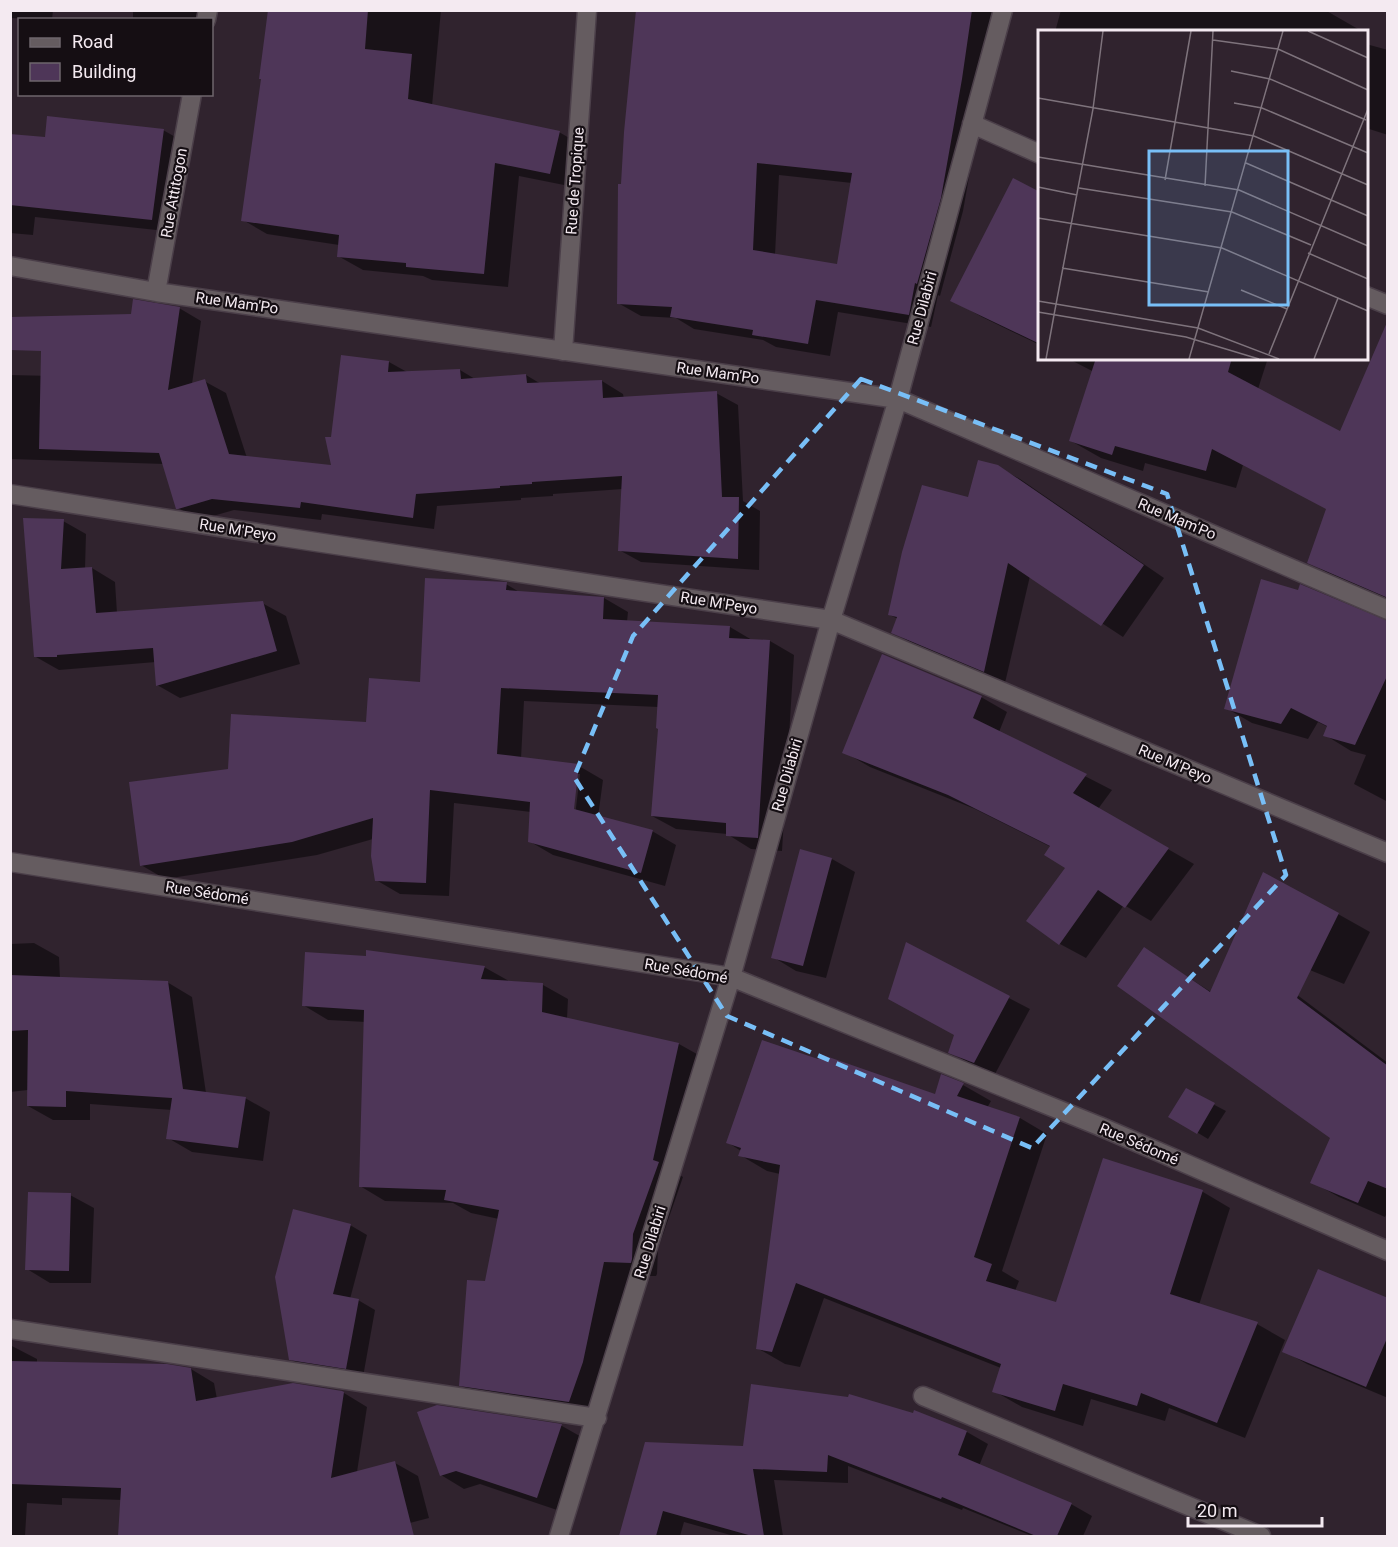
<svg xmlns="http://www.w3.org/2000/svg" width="1398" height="1547" font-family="Roboto,sans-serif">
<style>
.shadow{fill:#0007;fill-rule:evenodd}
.building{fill:#4e3658;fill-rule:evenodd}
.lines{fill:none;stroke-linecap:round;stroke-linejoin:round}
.street-casing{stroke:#4b3f49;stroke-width:21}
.street{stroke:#655c60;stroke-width:18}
.marked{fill:none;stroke:#78bff7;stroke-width:4.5;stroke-dasharray:12 8;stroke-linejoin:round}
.labels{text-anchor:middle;stroke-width:4.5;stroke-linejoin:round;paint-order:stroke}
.street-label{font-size:15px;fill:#f4eaf1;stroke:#150e13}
.inset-road{fill:none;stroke:#7e737c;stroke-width:1.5}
.view{fill:#78bff7;fill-opacity:0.15;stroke:#78bff7;stroke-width:3}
.inset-edge{fill:none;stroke:#f4eaf1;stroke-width:3}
</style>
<rect width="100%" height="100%" fill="#30232e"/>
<path class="shadow" d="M10,10H53L52,20L10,18Z
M133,10H204V20H136L133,18Z
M276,10H441L432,106L559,132L583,146L574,187L519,176L508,287L432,280L423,276L363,270L338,256L339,245L267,234L243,220Z
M637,10H996L984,92L963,211L940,296L938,295L931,327L838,312L830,356L776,347L763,340L694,329L676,318L641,316L618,303L623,186ZM779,175L852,183L838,265L775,255Z
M1061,10H1325L1358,29L1357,32H1055Z
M1366,44L1388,50V135L1366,128Z
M163,130L186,143L175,232L35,217L33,235L10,233V135L47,138Z
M1040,193V345L982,317L952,300Z
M179,308L201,321L192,384L204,381L226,393L247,458L332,467V438L389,362L407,372L460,370L475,379L526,375L541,384L602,381L623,394L624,399L716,393L738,405L743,501L760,511L759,570L641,562L619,550L623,489L553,494V496L521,498V500L437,506L434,529L322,514L321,520L234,510L199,520L178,508L164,464L10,459V375L54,376L132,315Z
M1388,324V601L1339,580L1309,562L1328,509L1243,465L1236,488L1145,463L1143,471L1101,458L1071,441L1094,372L1067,358H1268L1258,389L1341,433Z
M998,467L1020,479L1164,578L1123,637L1030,576L1005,683L914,644L892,632L898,619L890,615L969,499Z
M63,521L86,534L85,569L92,568L115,582L117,613L262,603L286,616L300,664L180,698L157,685L156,662L59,670L36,657Z
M506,584L521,593L604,598L628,612L627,622L730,627L752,640L770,641L794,655L782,851L751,849L727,834L676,829L652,816L660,729L658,707L524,701L521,759L579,766L603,780L598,817L652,831L676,845L665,886L553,855L529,841L531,812L454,803L449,896L400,894L376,880L373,839L317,855L165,879L141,865L230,770L367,723L421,683ZM577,774H580L575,816H572Z
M1388,625V802L1354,784L1366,755L1351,751L1325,735L1328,727L1318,722L1308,739L1252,723L1226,708Z
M981,697L1007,712L999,732L1112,790L1098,809L1194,864L1151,921L1124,905L1086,958L1060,944L1028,921L1067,868L1051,847L975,809L870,767L844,752Z
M832,859L855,872L826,978L796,971L773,957Z
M1338,914L1370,932L1344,984L1268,953Z
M34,943L59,957L60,978L167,982L192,997L206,1093L245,1098L270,1112L263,1161L192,1152L168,1138L172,1110L90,1104V1120H53L28,1106V1090L10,1092V944Z
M907,945L1030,1009L995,1074L971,1064L950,1052L956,1035Z
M1144,949L1211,992L1256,964L1388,1063V1211L1385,1217L1339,1197L1312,1182L1332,1138Z
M484,967L509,981L543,985L568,999L567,1019L679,1044L704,1058L678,1174L683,1177L658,1249L657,1274L656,1276H629L608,1377L595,1416L485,1399L460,1385L486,1282L499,1219L471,1213L453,1203L385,1201L360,1186L366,1022L328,1020L303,1005Z
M942,1076L963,1085L991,1101L987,1108L1020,1118L1047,1134L1002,1271L1019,1281L1015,1291L1057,1304L1104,1160L1203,1192L1230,1208L1199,1305L1257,1324L1285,1340L1245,1438L1169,1408L1165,1421L1091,1399L1083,1426L1022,1407L994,1391L1001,1368L824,1298L800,1367L785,1364L757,1348L780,1174L767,1171L740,1155L741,1151L727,1142L936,1096Z
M1186,1090L1226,1111L1208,1139L1170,1116Z
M70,1195L94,1208L91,1283H50L27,1269Z
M350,1225L367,1235L350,1299L358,1300L375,1310L363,1377L307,1369L290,1359Z
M1388,1300V1398L1307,1364L1284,1351Z
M10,1345L37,1359V1363L191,1369L214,1383L217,1399L344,1393L367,1407L357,1472L395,1463L418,1476L429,1518L360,1536H119L122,1500L62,1498V1505L27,1503L25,1536H10Z
M437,1407L562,1426L585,1439L560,1511L480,1484L464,1489L441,1475Z
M915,1412L967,1432L988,1444L979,1466L1071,1504L1092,1516L1083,1536H1032L963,1508L962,1510L848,1466V1483L774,1480L783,1536H734L684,1522L680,1536H620L646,1444L745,1447L914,1415Z"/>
<path class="building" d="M268,10H368L365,49L412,54L408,99L560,131L550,174L495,163L484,274L406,267V263L337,257L339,235L241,221L261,79H259Z
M636,10H972L962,79L941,198L917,284L915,283L909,315L816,300L808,344L752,335L753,330L670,317L672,307L617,304L618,184H621L624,132ZM757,163L852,173L837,264L753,250Z
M47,116L164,129L152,220L10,205V134L45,137Z
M1013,178L1040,192V344L950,301Z
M133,299L180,307L168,390L205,379L229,454L331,465L325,437H331L341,355L389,361L388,372L460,369L461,379L526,374L527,383L602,380L603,398L717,391L722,497H739L738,559L618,551L622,476L532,482V484L500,486V488L416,494L413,518L301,502L300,508L212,499L178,509H176L159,453L39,449L41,351L10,350V317L131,314Z
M1388,320V598L1307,563L1326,509L1212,449L1206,471L1115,446L1112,455L1069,441L1096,358H1232L1228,372L1340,431Z
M978,460L998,465L1144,565L1101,626L1008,563L984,672L891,633L897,617L888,615L902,552L922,485L968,497Z
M23,518L64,519L61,569L92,567L96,613L263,601L277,651L156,686L153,648L57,655V657H34Z
M425,578L507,582L506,590L604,597L603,619L730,626L729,638L770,640L758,838L726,836V823L651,816L658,729L656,728L658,695L501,688L497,754L579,764L574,809L653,830L641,873L528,842L530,802L430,790L426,883L375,881L371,856L373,818L292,842L140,866L129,782L228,769L231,714L366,722L369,678L420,682Z
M1261,579L1298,590L1300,584L1388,621V674L1355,745L1323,736L1327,726L1291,708L1281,724L1224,709Z
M882,654L982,696L973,718L1087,774L1073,793L1169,848L1125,908L1098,890L1059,945L1026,921L1065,868L1044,855L1050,846L948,795L842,753Z
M800,849L832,858L803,966L771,958Z
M1263,872L1339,913L1297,998L1388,1066V1189L1368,1181L1358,1203L1310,1183L1330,1138L1117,986L1144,947L1210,992Z
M906,942L1010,996L974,1063L948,1053L954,1035L888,999Z
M366,950L485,966L481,979L543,983L542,1012L679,1043L653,1160L659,1162L633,1234L632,1259L631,1263L604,1262L583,1362L569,1402L459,1386L467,1280L485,1281L499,1210L444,1200L446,1190L359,1187L364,1010L302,1006L305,952L366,956Z
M10,975L168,981L183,1089L246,1097L238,1148L166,1139L172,1098L66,1091V1107L27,1106L28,1030L10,1031Z
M762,1040L818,1059L820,1054L935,1094L941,1074L964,1083L957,1096L1020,1117L974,1257L992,1264L986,1281L1056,1302L1103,1158L1203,1190L1170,1294L1258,1322L1217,1423L1141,1393L1137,1406L1063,1384L1055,1411L992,1392L1001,1364L796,1283L772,1352L756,1349L780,1165L738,1156L741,1148L726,1143Z
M1186,1088L1215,1103L1197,1134L1168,1117Z
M28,1192L71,1193L69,1271L25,1270Z
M293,1209L351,1224L333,1294L359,1299L346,1369L289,1360L275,1277Z
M1318,1269L1388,1298V1336L1366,1387L1282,1352Z
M10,1361L167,1364L191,1368L196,1401L293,1383L342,1391L344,1392L331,1478L395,1461L414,1536H118L121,1488L10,1484Z
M751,1384L848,1397L849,1394L913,1413L914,1410L967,1431L958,1455L1072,1503L1057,1536H1036L942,1497L941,1499L828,1455L827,1472L753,1469L764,1536H752L663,1511L656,1536H619L645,1442L743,1446Z
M437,1405L562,1424L537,1498L456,1471L440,1476L417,1412Z"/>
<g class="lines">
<defs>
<path id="street" d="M206,20L208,10
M972,124L1040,154
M10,266L156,292L898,399L1388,610
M156,292L192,94
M1366,296L1388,305
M563,351L587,10
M10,494L283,537L831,620L1388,853
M10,862L731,977L1099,1126L1388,1251
M10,1329L597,1418
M923,1396L1261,1536
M559,1536L731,977L831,620L898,399L1003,10"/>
</defs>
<use href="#street" class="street-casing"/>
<use href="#street" class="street"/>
</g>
<path class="marked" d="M861,379L1167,494L1286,875L1032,1148L727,1016L574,777L633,636Z"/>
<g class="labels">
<g class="street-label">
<text transform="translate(575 181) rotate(-86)" y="5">Rue de Tropique</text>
<text transform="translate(174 193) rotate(-80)" y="5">Rue Attitogon</text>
<text transform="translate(237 303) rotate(8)" y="5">Rue Mam'Po</text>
<text transform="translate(922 308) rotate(-75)" y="5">Rue Dilabiri</text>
<text transform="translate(718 373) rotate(8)" y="5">Rue Mam'Po</text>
<text transform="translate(1177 519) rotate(23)" y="5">Rue Mam'Po</text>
<text transform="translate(238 530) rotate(9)" y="5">Rue M'Peyo</text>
<text transform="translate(719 603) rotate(9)" y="5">Rue M'Peyo</text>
<text transform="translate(1175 764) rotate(23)" y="5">Rue M'Peyo</text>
<text transform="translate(787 775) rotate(-74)" y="5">Rue Dilabiri</text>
<text transform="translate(207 893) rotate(9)" y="5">Rue Sédomé</text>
<text transform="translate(686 971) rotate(10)" y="5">Rue Sédomé</text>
<text transform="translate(1139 1144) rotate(23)" y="5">Rue Sédomé</text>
<text transform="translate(650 1242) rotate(-73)" y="5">Rue Dilabiri</text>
</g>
</g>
<g transform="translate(1038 30)">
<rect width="330" height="330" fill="#30232e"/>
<path class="inset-road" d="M270,1L330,28M175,10L240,19L330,60M193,41L232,49L328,90M0,68L216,106L330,155M196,73L224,78L330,123M0,127L201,160L330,216M208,133L330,186M127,150L153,1M167,156L175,1M0,157L39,165M41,158L194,182L273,215M0,188L184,218L330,281M270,223L330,249M24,238L171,262M203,260L249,279M0,271L160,298L241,329M0,282L148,307L221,329M16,285L55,79L65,1M231,324L330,79M8,329L16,285M151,329L245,1M276,329L300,268"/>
<path class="view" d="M111,121H250V275H111Z"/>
<rect width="330" height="330" class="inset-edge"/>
</g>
<rect width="1398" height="1547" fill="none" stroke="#f4eaf1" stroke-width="24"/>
<rect x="18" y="18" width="195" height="78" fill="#150e13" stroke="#6e666c" stroke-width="1.5"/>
<rect x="30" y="38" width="30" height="9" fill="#655c60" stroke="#6e666c" stroke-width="1.5"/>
<text x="72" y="48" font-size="18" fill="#f4eaf1">Road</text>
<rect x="30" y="63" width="30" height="18" fill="#4e3658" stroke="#6e666c" stroke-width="1.5"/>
<text x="72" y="78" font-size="18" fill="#f4eaf1">Building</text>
<path d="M1188 1517v9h134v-9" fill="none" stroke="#f4eaf1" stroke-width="3"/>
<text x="1197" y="1517" font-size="18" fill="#f4eaf1" stroke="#150e13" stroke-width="4.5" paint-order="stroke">20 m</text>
</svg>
